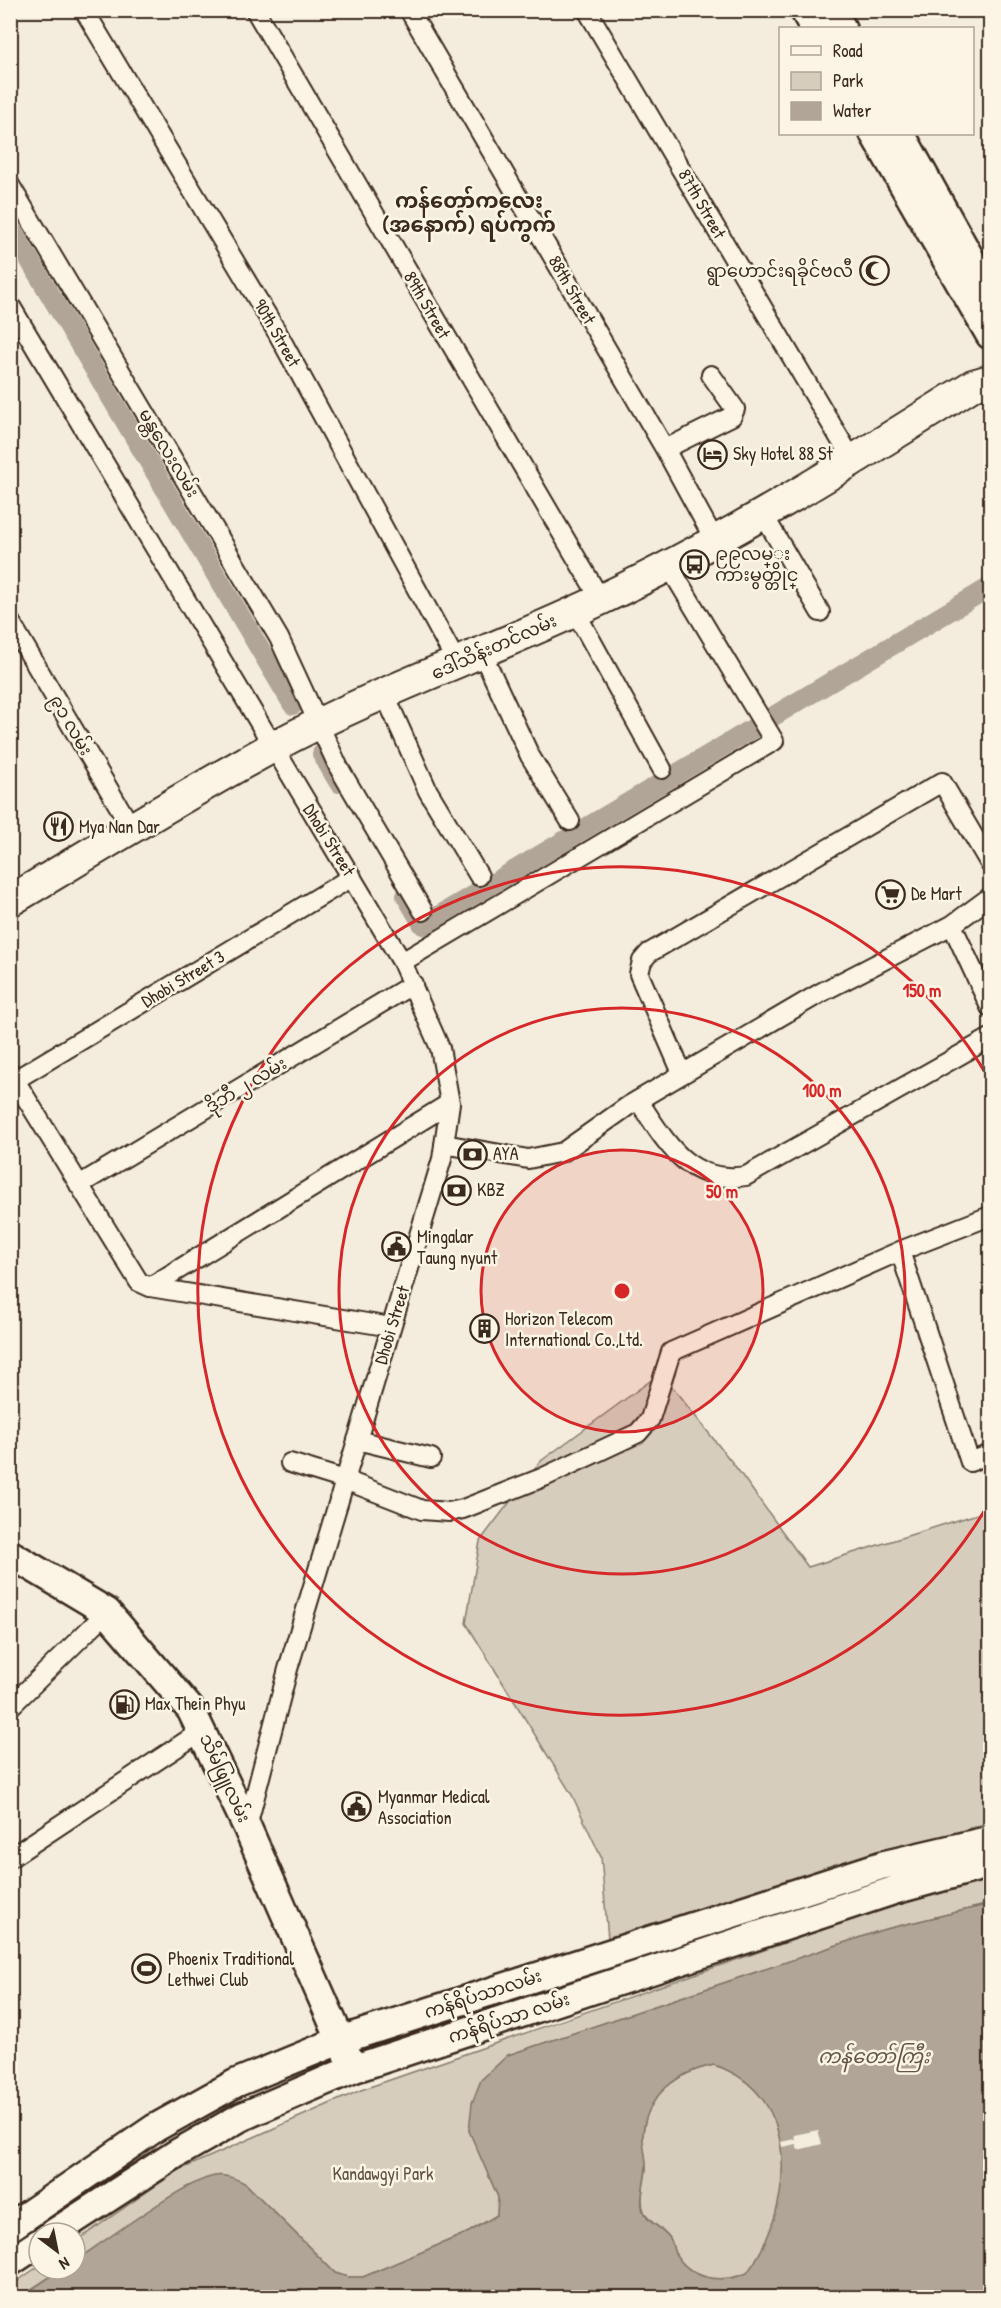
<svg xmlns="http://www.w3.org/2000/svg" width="1001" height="2308" font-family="'Patrick Hand','Noto Sans Myanmar',sans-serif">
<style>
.green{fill:#d6cdbd;stroke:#887c6e;stroke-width:1.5}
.water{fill:#b0a596;stroke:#817466;stroke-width:1.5;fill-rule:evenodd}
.pier{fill:#f4eddd}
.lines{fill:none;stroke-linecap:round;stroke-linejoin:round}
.canal{stroke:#b0a596;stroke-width:20}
.street-casing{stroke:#3b2a1e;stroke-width:22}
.secondary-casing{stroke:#3b2a1e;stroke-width:32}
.primary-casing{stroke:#3b2a1e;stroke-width:34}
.street{stroke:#fcf5e5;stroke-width:18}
.secondary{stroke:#fcf5e5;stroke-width:27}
.primary{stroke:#fcf5e5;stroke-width:30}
.ring{fill:none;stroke:#d62828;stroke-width:3}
.labels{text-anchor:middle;stroke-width:5;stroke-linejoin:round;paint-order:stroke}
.street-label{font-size:18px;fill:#3b2a1e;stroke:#fcf5e5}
.poi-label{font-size:18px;fill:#3b2a1e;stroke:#fcf5e5;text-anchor:start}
.park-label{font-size:18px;fill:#625346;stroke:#fcf5e5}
.water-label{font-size:20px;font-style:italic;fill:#645548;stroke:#fcf5e5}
.quarter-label{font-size:21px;font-weight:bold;fill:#3b2a1e;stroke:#fcf5e5}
.centre{fill:#d62828;stroke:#fcf5e5;stroke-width:3}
.ring-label{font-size:18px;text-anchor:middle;font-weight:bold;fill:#d62828;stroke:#fcf5e5;stroke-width:5;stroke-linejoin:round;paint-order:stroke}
</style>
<rect width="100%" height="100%" fill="#f4eddd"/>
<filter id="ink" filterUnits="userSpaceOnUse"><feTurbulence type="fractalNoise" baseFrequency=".0167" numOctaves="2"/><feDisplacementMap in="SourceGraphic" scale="12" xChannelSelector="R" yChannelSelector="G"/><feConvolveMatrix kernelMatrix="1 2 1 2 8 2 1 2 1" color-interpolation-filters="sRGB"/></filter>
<g filter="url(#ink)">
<path class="green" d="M661,1373L735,1466L808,1567L990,1510V1822L608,1939L601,1857L572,1795L466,1623L480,1541L541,1461Z
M990,1879V1904L882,1930L508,2055L469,2130L498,2197L497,2215L469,2232L363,2277H348L335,2273L246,2184L215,2176L187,2187L75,2261V2242L177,2171L361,2090L877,1911Z
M714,2065C805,2094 794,2209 748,2273C721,2284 691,2280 675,2254C673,2250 673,2245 671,2240C666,2228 649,2225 644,2211C639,2199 645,2182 646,2170C646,2158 642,2146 643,2133C647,2094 678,2072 714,2065Z
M39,2266V2269H62L19,2297H11L10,2286Z"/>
<path class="water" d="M990,1904V2297L19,2298L62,2269H75V2261C105,2241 184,2181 215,2176C226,2174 237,2179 246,2184L335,2273L348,2277H363L469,2232L497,2215L498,2197L469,2131L472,2103L481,2080L508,2055L882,1930ZM714,2065C804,2094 794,2210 747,2273C721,2284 691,2280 675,2253C672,2248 673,2241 669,2237C660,2225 645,2223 642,2207C640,2194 646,2178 646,2165C646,2155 642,2144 643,2133C647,2094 678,2072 714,2065Z"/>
<path class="pier" d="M818,2130L822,2144L798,2150L796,2144L782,2147L781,2142L795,2139L794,2135Z"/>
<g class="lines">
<path class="canal" d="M10,227L293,705
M322,754L339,783
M406,896L423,925L990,587"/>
<defs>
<path id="street" d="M84,10L277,332L457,663
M255,10L601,600
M409,10L665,449L715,541
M587,10L853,461
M10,185L279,638L339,768L423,911
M10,305L402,962L440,1048L450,1103L442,1159L288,1669L247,1827
M665,449L732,416L735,409L711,375
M763,514L820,612
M575,611L662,769
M10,621L132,829
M482,653L530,756L570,821
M385,695L428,791L479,876
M952,925L990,1007
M402,962L774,741L669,566
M10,1072L139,1282L150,1287L391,1327
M682,1073L639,974L642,961L649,953L942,782L990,864
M15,1080L352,877
M638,1100C666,1142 688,1185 746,1176L990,1038
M444,1144L528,1159L563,1152L628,1106L822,992L952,925L990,897
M79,1185L413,984
M900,1251L970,1462L990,1454
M150,1287L450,1103
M357,1440L431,1458
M290,1463L345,1480L422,1510L449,1512L463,1509L544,1477L638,1433L650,1419L671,1352L900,1251L990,1216
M10,1707L107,1612
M10,1858L203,1730"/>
<path id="secondary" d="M804,10L814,28
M832,10L842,28
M874,134L990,335
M901,134L990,294
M10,1554L107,1612L191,1710L247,1827L348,2057
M10,2227L155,2128L236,2083L341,2040L883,1865L990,1840
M54,2233L176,2154L241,2117L353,2069L895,1890L990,1864
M10,2262L39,2243"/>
<path id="primary" d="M10,901C97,849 183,796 271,748C378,690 493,651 602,599C731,538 853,461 973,385L990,380"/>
</defs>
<use href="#street" class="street-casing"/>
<use href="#secondary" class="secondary-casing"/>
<use href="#primary" class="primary-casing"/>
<use href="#street" class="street"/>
<use href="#secondary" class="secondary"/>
<use href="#primary" class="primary"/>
</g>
</g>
<circle cx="622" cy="1291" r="141" fill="#d62828" fill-opacity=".12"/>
<g class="ring">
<circle cx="622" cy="1291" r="141"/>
<circle cx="622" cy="1291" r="283"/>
<path d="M989 1503A424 424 0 1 1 989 1079"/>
</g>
<defs>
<symbol id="mosque-ring" viewBox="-11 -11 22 22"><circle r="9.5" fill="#fcf5e5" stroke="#3b2a1e" stroke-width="1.5"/><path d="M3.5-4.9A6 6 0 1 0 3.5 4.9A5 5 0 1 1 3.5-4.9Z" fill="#3b2a1e"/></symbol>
<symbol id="hotel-ring" viewBox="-11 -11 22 22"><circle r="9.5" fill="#fcf5e5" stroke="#3b2a1e" stroke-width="1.5"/><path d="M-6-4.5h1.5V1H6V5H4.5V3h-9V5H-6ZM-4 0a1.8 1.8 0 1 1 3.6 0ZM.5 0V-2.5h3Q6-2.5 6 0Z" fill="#3b2a1e"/></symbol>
<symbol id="bus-ring" viewBox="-11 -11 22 22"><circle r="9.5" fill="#fcf5e5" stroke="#3b2a1e" stroke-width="1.5"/><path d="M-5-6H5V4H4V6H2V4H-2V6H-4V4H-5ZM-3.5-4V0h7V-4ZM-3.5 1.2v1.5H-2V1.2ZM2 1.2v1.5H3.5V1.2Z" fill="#3b2a1e"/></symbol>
<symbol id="restaurant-ring" viewBox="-11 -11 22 22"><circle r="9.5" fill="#fcf5e5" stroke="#3b2a1e" stroke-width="1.5"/><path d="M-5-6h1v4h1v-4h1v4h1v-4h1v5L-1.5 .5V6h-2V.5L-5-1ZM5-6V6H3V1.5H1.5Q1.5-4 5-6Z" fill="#3b2a1e"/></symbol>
<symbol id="supermarket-ring" viewBox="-11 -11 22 22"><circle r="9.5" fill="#fcf5e5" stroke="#3b2a1e" stroke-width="1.5"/><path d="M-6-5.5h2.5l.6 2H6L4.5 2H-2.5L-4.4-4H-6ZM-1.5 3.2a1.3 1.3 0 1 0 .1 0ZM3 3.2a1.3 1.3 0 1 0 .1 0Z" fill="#3b2a1e"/></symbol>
<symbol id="bank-ring" viewBox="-11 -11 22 22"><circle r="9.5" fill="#fcf5e5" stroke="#3b2a1e" stroke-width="1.5"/><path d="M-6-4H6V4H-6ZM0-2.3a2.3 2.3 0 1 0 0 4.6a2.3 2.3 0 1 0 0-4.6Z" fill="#3b2a1e"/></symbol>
<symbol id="civic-ring" viewBox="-11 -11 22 22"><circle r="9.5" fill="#fcf5e5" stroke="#3b2a1e" stroke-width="1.5"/><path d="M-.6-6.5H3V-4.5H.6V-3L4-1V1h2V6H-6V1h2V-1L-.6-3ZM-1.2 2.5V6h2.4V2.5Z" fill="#3b2a1e"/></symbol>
<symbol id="building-ring" viewBox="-11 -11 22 22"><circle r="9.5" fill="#fcf5e5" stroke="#3b2a1e" stroke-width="1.5"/><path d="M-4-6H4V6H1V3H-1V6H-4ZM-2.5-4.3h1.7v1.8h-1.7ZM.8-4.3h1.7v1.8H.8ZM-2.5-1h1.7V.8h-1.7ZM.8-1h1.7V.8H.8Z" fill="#3b2a1e"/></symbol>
<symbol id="fuel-ring" viewBox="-11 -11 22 22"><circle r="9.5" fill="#fcf5e5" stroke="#3b2a1e" stroke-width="1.5"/><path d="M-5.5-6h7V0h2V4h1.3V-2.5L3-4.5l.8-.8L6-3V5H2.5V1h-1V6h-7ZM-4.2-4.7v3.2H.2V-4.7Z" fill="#3b2a1e"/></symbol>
<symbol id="stadium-ring" viewBox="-11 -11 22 22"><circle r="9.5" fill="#fcf5e5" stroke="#3b2a1e" stroke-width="1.5"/><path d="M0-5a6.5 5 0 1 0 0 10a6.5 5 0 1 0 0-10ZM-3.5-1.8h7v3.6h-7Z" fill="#3b2a1e"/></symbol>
</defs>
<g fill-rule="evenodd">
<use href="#mosque-ring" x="858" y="254" width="33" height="33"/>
<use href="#hotel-ring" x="696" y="438" width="33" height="33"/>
<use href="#bus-ring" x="678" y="548" width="33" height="33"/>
<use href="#restaurant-ring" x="42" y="810" width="33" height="33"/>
<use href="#supermarket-ring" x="874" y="878" width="33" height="33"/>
<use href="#bank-ring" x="456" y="1138" width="33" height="33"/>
<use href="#bank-ring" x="440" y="1174" width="33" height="33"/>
<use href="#civic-ring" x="380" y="1230" width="33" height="33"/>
<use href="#building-ring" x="468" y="1312" width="33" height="33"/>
<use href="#fuel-ring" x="108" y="1688" width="33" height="33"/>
<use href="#civic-ring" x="340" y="1790" width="33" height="33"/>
<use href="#stadium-ring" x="130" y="1952" width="33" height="33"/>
</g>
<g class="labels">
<g class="street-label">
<text transform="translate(702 204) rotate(60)" y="6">87th Street</text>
<text transform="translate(572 290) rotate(60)" y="6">88th Street</text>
<text transform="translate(427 305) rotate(60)" y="6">89th Street</text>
<text transform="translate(277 333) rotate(60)" y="6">90th Street</text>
<text transform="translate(169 453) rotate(59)" y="6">မန္တလေးလမ်း</text>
<text transform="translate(494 647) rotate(-24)" y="6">ဒေါ်သိန်းတင်လမ်း</text>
<text transform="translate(71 725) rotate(60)" y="6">၉၁ လမ်း</text>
<text transform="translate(329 840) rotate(58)" y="6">Dhobi Street</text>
<text transform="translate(183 979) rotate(-31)" y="6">Dhobi Street 3</text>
<text transform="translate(246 1085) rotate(-31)" y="6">ဒိုဘီ ၂ လမ်း</text>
<text transform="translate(392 1325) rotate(-73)" y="6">Dhobi Street</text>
<text transform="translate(225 1778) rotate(65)" y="6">သိမ်ဖြူလမ်း</text>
<text transform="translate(483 1994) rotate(-18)" y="6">ကန်ရိပ်သာလမ်း</text>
<text transform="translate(509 2018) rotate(-18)" y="6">ကန်ရိပ်သာ လမ်း</text>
</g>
<g class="poi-label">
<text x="853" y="277" text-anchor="end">ရွာဟောင်းရခိုင်ဗလီ</text>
<text x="733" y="460">Sky Hotel 88 St</text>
<text x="715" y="560">၉၉လမ္း<tspan x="715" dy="21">ကားမွတ္တိုင္</tspan></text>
<text x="79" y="833">Mya Nan Dar</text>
<text x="911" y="900">De Mart</text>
<text x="493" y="1160">AYA</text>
<text x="477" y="1196">KBZ</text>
<text x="417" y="1243">Mingalar<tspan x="417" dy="21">Taung nyunt</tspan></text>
<text x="505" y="1325">Horizon Telecom<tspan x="505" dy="21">International Co.,Ltd.</tspan></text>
<text x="145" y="1710">Max Thein Phyu</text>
<text x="378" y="1803">Myanmar Medical<tspan x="378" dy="21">Association</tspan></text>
<text x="168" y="1965">Phoenix Traditional<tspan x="168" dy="21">Lethwei Club</tspan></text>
</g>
<g class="park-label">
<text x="383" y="2180">Kandawgyi Park</text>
</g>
<g class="water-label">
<text x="874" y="2063">ကန်တော်ကြီး</text>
</g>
<g class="quarter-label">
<text x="469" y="208">ကန်တော်ကလေး<tspan x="469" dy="24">(အနောက်) ရပ်ကွက်</tspan></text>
</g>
</g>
<circle cx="622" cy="1291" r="9" class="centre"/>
<g class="ring-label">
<text x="922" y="997">150 m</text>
<text x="822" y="1097">100 m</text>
<text x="722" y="1198">50 m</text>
</g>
<rect width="1001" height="2308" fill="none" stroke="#fcf5e5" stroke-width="36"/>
<rect x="18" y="18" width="965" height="2272" fill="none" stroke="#3b2a1e" stroke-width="2" filter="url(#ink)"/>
<rect x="779" y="27" width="195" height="108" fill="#fcf5e5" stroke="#afa495" stroke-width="1.5"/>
<rect x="791" y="46" width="30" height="9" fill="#fcf5e5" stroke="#afa495" stroke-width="1.5"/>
<text x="833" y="57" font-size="18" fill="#3b2a1e">Road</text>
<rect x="791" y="72" width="30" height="18" fill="#d6cdbd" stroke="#afa495" stroke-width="1.5"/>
<text x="833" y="87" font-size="18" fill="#3b2a1e">Park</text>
<rect x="791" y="102" width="30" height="18" fill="#b0a596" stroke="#afa495" stroke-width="1.5"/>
<text x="833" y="117" font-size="18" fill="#3b2a1e">Water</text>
<g transform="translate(57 2251) rotate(148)"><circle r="28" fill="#fcf5e5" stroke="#afa495" stroke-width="1.5"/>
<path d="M0-4.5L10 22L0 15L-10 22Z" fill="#3b2a1e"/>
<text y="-9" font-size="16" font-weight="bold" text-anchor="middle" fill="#3b2a1e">N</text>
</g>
</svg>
